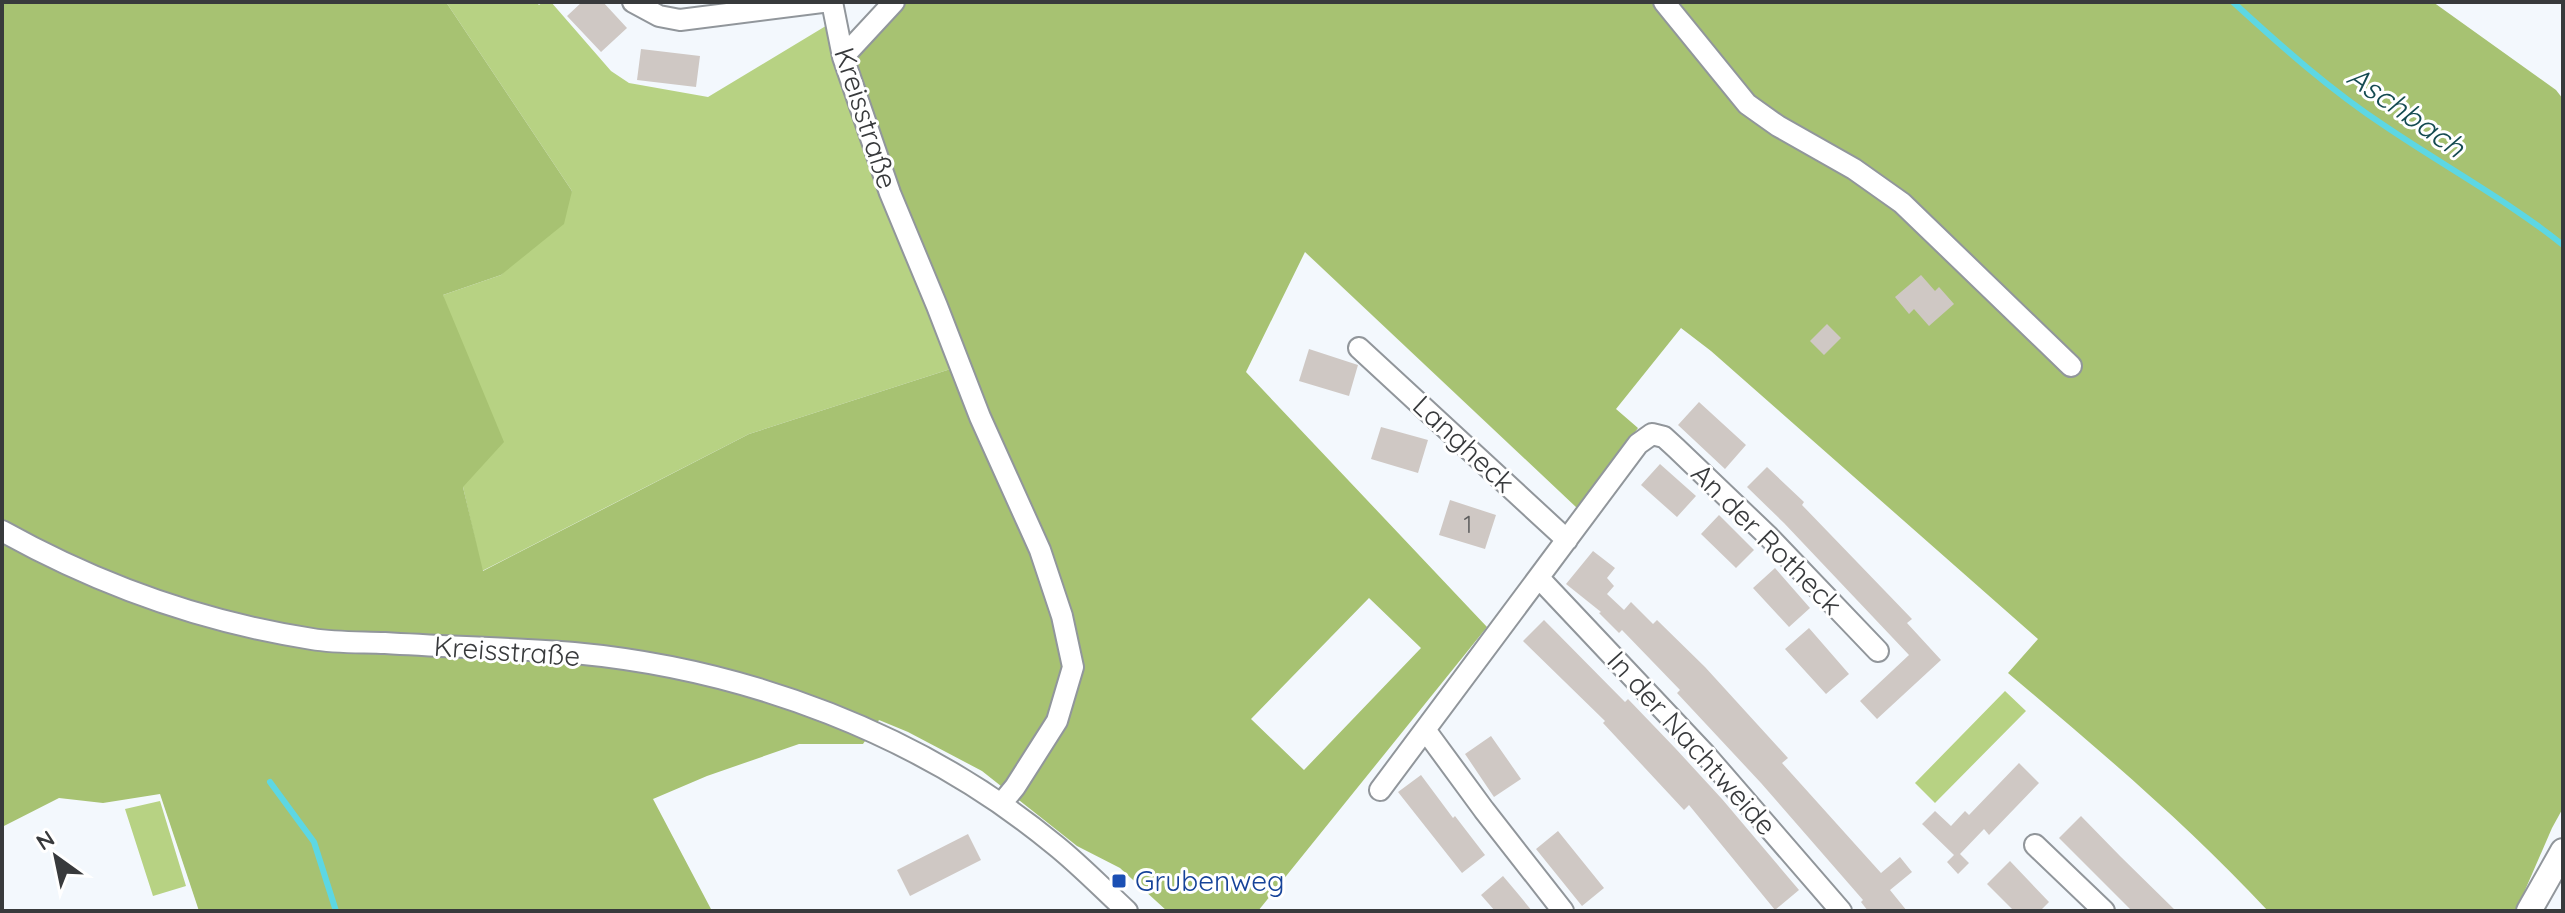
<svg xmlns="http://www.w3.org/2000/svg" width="2565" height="913" font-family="Quicksand,sans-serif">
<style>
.green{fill:#b7d283}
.forest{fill:#a7c272;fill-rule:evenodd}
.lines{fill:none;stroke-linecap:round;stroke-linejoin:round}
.stream{stroke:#5dd7e3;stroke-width:6}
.building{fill:#cfc8c4}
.minor-casing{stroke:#91969b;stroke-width:24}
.major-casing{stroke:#91969b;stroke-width:28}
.minor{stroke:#fff;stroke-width:20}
.major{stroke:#fff;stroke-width:24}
.transit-dot{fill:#1a4fb4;stroke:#fff;stroke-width:3}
.labels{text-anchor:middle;stroke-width:6;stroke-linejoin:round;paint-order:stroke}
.number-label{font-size:24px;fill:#5e5e5e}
.street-label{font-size:28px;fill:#383a3c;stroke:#fff}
.transit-label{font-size:28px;fill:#164399;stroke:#fff;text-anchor:start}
.water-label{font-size:30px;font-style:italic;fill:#154b51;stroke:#fff}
</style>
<rect width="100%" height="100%" fill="#f3f8fd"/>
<path class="green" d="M446,2H536L539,5L543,2H551L611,71L629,83L708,97L839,18L966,364L749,434L482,571L463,487L443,295L501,275L572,191Z
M2005,691L2026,711L1935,803L1915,783Z
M160,801L186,886L153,896L125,809Z"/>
<path class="forest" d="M2,2H446L572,191L564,224L501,275L443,295L504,442L463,487L483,571L749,434L966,364L850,61L903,2H2433L2556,90L2563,99V808L2552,828L2516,911H2268C2188,825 2098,749 2008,673L2038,639L1711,351L1681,328L1616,409L1638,428L1577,508L1305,252L1246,372L1487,627L1258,911H1167L1120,868L1077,846L982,771L908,732L879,720L863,744H799L707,776L653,799L712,911H199L160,794L103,803L59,798L2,827ZM1369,598L1421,648L1304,770L1251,719Z"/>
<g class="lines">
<path class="stream" d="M2233,2C2281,46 2330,90 2385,126C2444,166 2507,200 2563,245
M270,782L314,842L336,911"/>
</g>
<path class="building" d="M582,2H603L627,28L601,52L567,16Z
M641,49L700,56L696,87L637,80Z
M1921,275L1935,291L1939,287L1954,304L1929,326L1914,309L1909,314L1895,297Z
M1827,324L1841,338L1824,355L1810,341Z
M1309,349L1358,365L1349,396L1299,381Z
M1699,402L1746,445L1725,469L1678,425Z
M1381,427L1428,440L1418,473L1371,459Z
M1660,464L1696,496L1677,517L1641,485Z
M1767,467L1804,502L1802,505L1912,619L1907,623L1941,660L1877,719L1860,701L1909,655L1784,523L1747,487Z
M1450,500L1496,515L1485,549L1439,535Z
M1719,515L1754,550L1736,568L1701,534Z
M1593,551L1615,568L1607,578L1614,586L1607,594L1624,610L1631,602L1653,624L1657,620L1705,667L1788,758L1782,763L1881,873L1900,857L1912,872L1890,890L1907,911H1868L1861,902L1863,900L1761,783L1677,693L1680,690L1622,630L1619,633L1599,613L1601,612L1566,584Z
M1775,568L1810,608L1789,627L1753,588Z
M1544,620L1625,702L1628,699L1676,749L1722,799L1799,890L1775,910L1689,805L1684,810L1603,723L1605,721L1523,641Z
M1809,628L1849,674L1826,694L1785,649Z
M1491,736L1521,779L1494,797L1465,754Z
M2019,763L2039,783L1989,835L1984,829L1960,854L1969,863L1958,874L1947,862L1954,855L1922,824L1935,811L1951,826L1965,811L1969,815Z
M1421,775L1453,818L1455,816L1485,855L1462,873L1398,792Z
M2081,816L2120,856L2176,911H2132L2059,838Z
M1558,831L1604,888L1582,906L1536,849Z
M968,834L981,860L910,896L897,870Z
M2010,861L2049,902L2040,911H2014L1987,884Z
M1503,876L1519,895L1532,911H1495L1481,895Z"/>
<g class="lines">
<defs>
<path id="minor" d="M633,2L659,16L680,20L822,2
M832,2L843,57L890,193L937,306L980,417L1040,550L1062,616L1073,667L1057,721L1015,787L1001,804
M1664,2L1747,104L1778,126L1854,169L1902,203L2071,366
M843,57L894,2
M1359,348L1567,540
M2,531C99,585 202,622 312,639C336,643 361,642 385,643C448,647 511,648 574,653C747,669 921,734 1055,845C1080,865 1103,889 1127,911
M1539,578L1705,754L1841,911
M1426,731L1484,810L1563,911
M1380,790L1638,444L1652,434L1664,437L1676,448L1769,537L1878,651
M2035,845L2104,911"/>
<path id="major" d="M2529,911L2563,851"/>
</defs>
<use href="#minor" class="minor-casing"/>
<use href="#major" class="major-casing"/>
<use href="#minor" class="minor"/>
<use href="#major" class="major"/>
</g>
<rect class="transit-dot" x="1111" y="873" width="16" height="16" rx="4"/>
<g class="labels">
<g class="number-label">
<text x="1468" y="533">1</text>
</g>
<g class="street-label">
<text transform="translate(866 118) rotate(72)" y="10">Kreisstraße</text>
<text transform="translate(1464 444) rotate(43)" y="10">Langheck</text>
<text transform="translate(1767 539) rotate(45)" y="10">An der Rotheck</text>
<text transform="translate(507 651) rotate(4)" y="10">Kreisstraße</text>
<text transform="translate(1692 743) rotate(48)" y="10">In der Nachtweide</text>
</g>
<g class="transit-label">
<text x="1135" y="891">Grubenweg</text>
</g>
<g class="water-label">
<text transform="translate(2406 112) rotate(35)" y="10">Aschbach</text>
</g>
</g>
<rect width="2565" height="913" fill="none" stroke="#383a3c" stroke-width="8"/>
<g transform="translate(56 857) rotate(327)" stroke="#ffffff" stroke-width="6" paint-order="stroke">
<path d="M0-6L14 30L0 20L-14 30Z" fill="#383a3c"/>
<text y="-12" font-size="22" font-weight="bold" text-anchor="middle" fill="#383a3c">N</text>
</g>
</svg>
